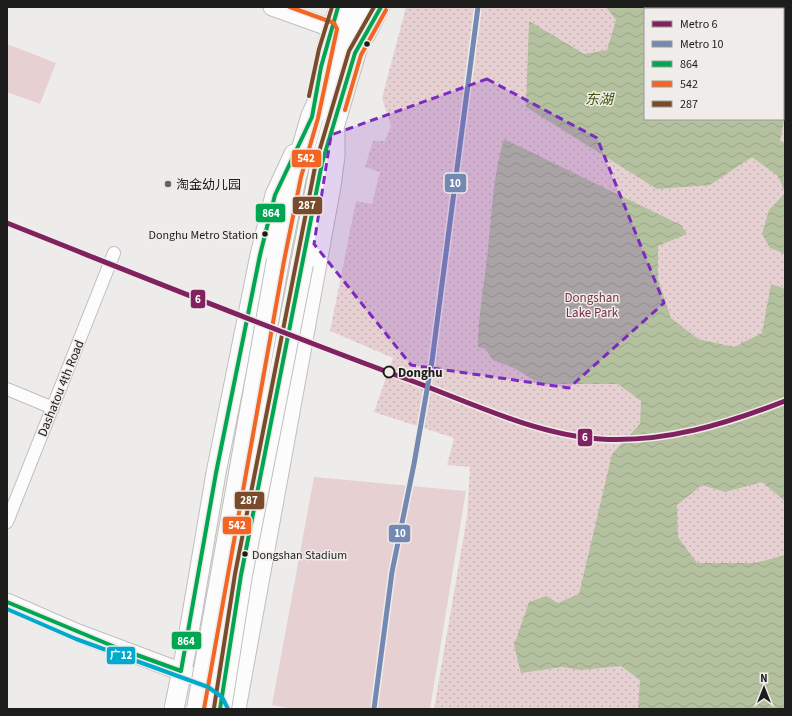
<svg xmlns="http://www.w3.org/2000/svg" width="792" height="716" font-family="'Source Sans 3','Noto Sans SC',sans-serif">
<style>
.park{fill:url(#park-dots);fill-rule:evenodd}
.pitch{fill:#e6d0d2}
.water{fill:url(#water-waves);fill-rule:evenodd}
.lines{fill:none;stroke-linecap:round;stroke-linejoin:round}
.street-casing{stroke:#c0bfbe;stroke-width:14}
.secondary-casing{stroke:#c0bfbe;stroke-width:19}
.primary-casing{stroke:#c0bfbe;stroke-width:21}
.highway-casing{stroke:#c0bfbe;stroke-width:24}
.street{stroke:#fcfcfc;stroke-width:12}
.secondary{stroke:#fcfcfc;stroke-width:17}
.primary{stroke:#fcfcfc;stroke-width:19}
.highway{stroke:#fcfcfc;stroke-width:22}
.highway-bridge-casing{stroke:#c0bfbe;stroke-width:24;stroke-linecap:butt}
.highway-bridge{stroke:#fcfcfc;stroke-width:22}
.bus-1-casing{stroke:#efecea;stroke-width:7}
.bus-2-casing{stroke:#efecea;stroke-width:7}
.bus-3-casing{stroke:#efecea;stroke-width:7}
.bus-4-casing{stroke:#efecea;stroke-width:7}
.bus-1{stroke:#00a651;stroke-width:4}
.bus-2{stroke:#f26522;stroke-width:4}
.bus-3{stroke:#7a4b2a;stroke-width:4}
.bus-4{stroke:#00a9ce;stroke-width:4}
.metro-1-casing{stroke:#efecea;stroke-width:8}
.metro-2-casing{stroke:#efecea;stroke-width:8}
.metro-1{stroke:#80225f;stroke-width:5}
.metro-2{stroke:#7389b2;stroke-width:5}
.marked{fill:#7b2cbf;fill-opacity:0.2;stroke:#7b2cbf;stroke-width:3;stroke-dasharray:8 5;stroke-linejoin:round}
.bus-dot{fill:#1d1d1c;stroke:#efecea;stroke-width:1.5}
.poi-dot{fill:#666564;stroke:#efecea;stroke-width:1.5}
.stop-dot{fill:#efecea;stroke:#1d1d1c;stroke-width:2}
.labels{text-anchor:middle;stroke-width:3;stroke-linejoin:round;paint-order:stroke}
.bus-label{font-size:12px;fill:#1d1d1c;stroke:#efecea;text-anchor:end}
.poi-label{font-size:13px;fill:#1d1d1c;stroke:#efecea;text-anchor:start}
.park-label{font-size:13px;fill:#793240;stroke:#efecea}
.stop-label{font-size:13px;font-weight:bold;fill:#1d1d1c;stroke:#efecea;text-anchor:start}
.street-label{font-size:13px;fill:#1d1d1c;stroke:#efecea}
.water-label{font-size:14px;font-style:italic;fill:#3d5204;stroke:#efecea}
.line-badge{stroke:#efecea;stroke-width:1.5}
.badge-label{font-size:11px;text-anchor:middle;font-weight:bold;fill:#fff}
</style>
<defs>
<pattern id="park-dots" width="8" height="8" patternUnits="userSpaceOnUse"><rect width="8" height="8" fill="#e6d0d2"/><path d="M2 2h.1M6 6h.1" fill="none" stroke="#c5b2b4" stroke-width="1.8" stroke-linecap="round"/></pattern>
<pattern id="water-waves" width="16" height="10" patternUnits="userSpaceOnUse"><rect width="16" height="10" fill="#b4c19f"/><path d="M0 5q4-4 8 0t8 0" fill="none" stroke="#9aa588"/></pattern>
</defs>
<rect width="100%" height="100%" fill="#eeeceb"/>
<path class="park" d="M406,7H785V709H434L467,517L470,467L447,465L454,438L374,412L393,358L330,331L356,201L372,204L380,172L365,167L373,141H385L391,126L382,98ZM645,9H783V119H645Z"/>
<path class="pitch" d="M7,44L56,63L40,104L7,92Z
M314,477L466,491L430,709H293L272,705Z"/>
<path class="water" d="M606,7H785V116L780,141L785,143V254L770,248L762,234L769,210L785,193L778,176L752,157L710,185L657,189L526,107L529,21L584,54L607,50L616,20ZM645,9H783V119H645Z
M504,139L681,225L687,234L658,246V279L671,318L698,339L734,347L762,333L771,284L785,289V501L762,482L725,492L702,485L677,505L678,537L697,563H755L785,555V709H638L640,680L621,666L581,670L562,667L521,673L514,645L529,602L546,596L558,603L579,594L612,454L640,424L641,401L618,384H540L514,368L493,360L485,349L478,347C478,314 485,281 488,249C492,212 493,175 504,139Z"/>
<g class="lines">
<defs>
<path id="street" d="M7,389L53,408
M7,522L114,253"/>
<path id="secondary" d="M272,7L331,28
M366,36L381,7
M316,97L325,50L338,7
M7,602L78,633L214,684"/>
<path id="primary" d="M174,709L186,650L216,473L260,255L275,195L294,154
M236,709L331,186L335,156V133"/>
<path id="highway" d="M278,260L295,176L312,117L331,76L353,7
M302,264L322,163L368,7"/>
</defs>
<use href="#street" class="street-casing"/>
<use href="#secondary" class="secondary-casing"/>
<use href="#primary" class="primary-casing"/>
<use href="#highway" class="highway-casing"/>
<use href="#street" class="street"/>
<use href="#secondary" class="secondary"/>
<use href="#primary" class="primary"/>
<use href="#highway" class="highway"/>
<defs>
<path id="highway-bridge" d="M198,709L278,260
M220,709L241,575L302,264"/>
</defs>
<use href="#highway-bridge" class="highway-bridge-casing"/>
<use href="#highway-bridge" class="highway-bridge"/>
<defs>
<path id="bus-1" d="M7,602L115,647L181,671L216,473L260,255L275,195L312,117L321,67L338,7
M220,709L241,575L322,163L355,53L381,7"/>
<path id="bus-2" d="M345,110L361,55L386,10
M204,709L284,261L301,177L318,118L337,29L334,23L290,7"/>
<path id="bus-3" d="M309,96L319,49L332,7
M214,708L235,574L316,162L349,51L374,7"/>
<path id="bus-4" d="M7,609L76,639L208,687L222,697L228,709"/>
</defs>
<use href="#bus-1" class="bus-1-casing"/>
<use href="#bus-2" class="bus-2-casing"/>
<use href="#bus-3" class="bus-3-casing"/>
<use href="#bus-4" class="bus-4-casing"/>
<use href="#bus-1" class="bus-1"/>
<use href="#bus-2" class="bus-2"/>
<use href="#bus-3" class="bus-3"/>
<use href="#bus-4" class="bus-4"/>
<defs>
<path id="metro-1" d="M7,223C143,277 278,332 415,382C473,404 538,435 600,439C664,443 726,424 785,401"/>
<path id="metro-2" d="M374,709L392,572L414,464L432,361L478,7"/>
</defs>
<use href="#metro-1" class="metro-1-casing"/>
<use href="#metro-2" class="metro-2-casing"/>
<use href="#metro-1" class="metro-1"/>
<use href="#metro-2" class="metro-2"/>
</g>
<path class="marked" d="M487,79L597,138L664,303L569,388L411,365L314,244L331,135Z"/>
<g class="bus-dot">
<circle cx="367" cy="44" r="3.5"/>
<circle cx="265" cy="234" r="3.5"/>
<circle cx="245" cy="554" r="3.5"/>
</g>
<circle class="poi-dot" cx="168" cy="184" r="4"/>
<circle class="stop-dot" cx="389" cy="372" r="5.5"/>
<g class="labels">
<g class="bus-label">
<text x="258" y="239">Donghu Metro Station</text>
<text x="252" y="559" text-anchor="start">Dongshan Stadium</text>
</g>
<g class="poi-label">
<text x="176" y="189">淘金幼儿园</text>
</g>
<g class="park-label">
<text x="592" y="302">Dongshan<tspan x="592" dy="15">Lake Park</tspan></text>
</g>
<g class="stop-label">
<text x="398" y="377">Donghu</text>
</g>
<g class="street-label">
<text transform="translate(60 388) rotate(-68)" y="5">Dashatou 4th Road</text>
</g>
<g class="water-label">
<text x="599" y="104">东湖</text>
</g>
</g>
<g class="line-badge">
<rect x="291" y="149" width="31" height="19" rx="4" fill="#f26522"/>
<rect x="444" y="173" width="23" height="20" rx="4" fill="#7389b2"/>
<rect x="292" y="196" width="31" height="19" rx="4" fill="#7a4b2a"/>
<rect x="255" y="203" width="31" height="20" rx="4" fill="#00a651"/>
<rect x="190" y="289" width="16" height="20" rx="4" fill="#80225f"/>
<rect x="577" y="428" width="16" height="19" rx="4" fill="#80225f"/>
<rect x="234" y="491" width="31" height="19" rx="4" fill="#7a4b2a"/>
<rect x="222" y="516" width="30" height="19" rx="4" fill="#f26522"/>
<rect x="388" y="524" width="23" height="19" rx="4" fill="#7389b2"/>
<rect x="171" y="631" width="31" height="19" rx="4" fill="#00a651"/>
<rect x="106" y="646" width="30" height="19" rx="4" fill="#00a9ce"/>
</g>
<g class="badge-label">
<text x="306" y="162">542</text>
<text x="455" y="187">10</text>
<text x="307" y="209">287</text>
<text x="271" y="217">864</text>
<text x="198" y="303">6</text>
<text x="585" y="441">6</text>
<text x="249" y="504">287</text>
<text x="237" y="529">542</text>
<text x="400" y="537">10</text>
<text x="186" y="645">864</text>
<text x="121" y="659">广12</text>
</g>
<rect width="792" height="716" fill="none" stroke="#1d1d1c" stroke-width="16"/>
<rect x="644" y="8" width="140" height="112" fill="#efecea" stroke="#9b9998"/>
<rect x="652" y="21" width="20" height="6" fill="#80225f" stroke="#9b9998"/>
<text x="680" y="28" font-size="12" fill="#1d1d1c">Metro 6</text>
<rect x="652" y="41" width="20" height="6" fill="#7389b2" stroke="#9b9998"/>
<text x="680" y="48" font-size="12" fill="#1d1d1c">Metro 10</text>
<rect x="652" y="61" width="20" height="6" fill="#00a651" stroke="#9b9998"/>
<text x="680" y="68" font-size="12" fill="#1d1d1c">864</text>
<rect x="652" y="81" width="20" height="6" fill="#f26522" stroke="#9b9998"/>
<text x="680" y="88" font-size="12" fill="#1d1d1c">542</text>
<rect x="652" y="101" width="20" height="6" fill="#7a4b2a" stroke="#9b9998"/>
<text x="680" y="108" font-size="12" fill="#1d1d1c">287</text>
<g transform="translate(764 688)" stroke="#efecea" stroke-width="3" paint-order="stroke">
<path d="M0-3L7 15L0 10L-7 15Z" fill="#1d1d1c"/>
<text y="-6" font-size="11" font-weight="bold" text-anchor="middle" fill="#1d1d1c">N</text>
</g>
</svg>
